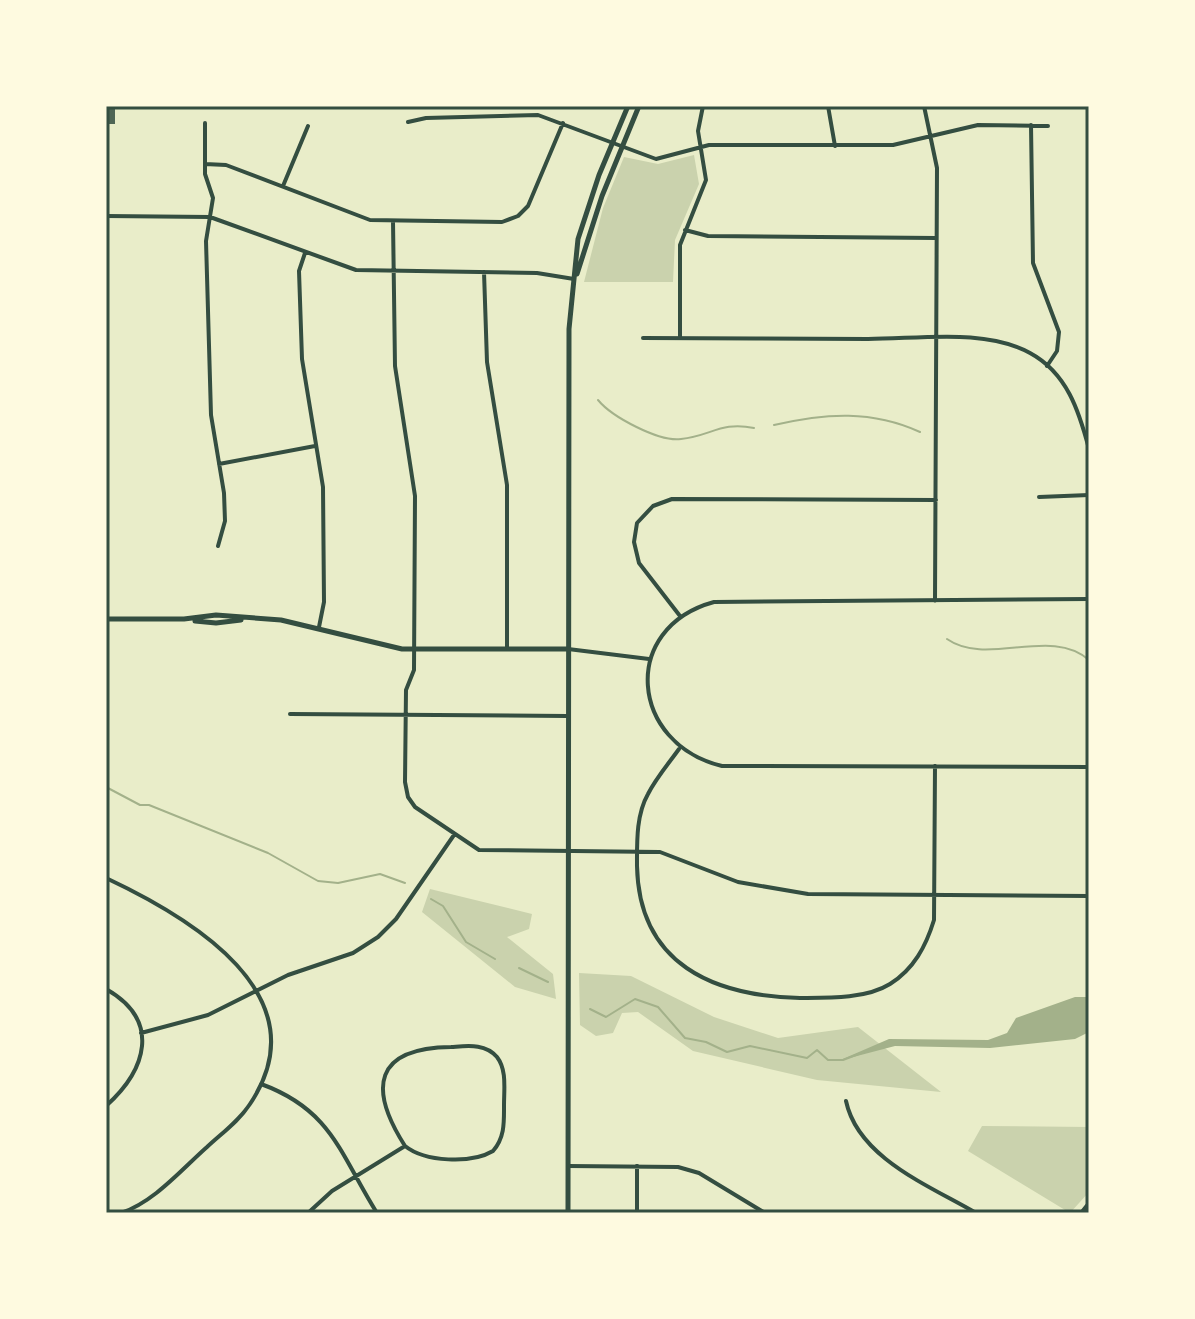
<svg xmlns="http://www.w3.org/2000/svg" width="1195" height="1319" font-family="Manrope,sans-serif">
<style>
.green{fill:#cad2ad}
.water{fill:#a3b18a}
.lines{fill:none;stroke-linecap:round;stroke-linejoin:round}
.stream{stroke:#a3b18a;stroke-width:2}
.building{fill:#4f6655}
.minor{stroke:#344e41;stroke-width:4}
.tertiary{stroke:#344e41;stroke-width:5}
.neatline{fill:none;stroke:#344e41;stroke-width:3}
</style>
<rect width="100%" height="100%" fill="#e9edc9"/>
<path class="green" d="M694,155L699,184L675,240L673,282H584L603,208L624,157L658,164Z
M430,889L532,914L529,929L507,937L553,974L556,999L515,987L422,912Z
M579,973L631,976L714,1017L778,1038L858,1027L941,1092L817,1080L693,1051L638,1012L622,1013L613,1033L596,1036L580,1025Z
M982,1126L1089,1127V1192L1070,1213L968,1151Z"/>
<path class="water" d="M1075,997H1089V1032L1075,1039L990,1048L895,1046L838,1061L889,1039L988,1040L1007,1033L1016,1018Z"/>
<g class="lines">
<path class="stream" d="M598,400C612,417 659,442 681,439C711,436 721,421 754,428
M774,425C826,413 872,410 920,432
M947,639C987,667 1051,626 1089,660
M106,787L140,805H149L268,853L318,881L338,883L380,874L405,883
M431,899L443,906L466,942L495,959
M519,968L548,982
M590,1009L606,1017L635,999L658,1007L685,1038L706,1042L727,1052L750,1046L807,1058L817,1050L828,1060H843L864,1052"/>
</g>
<path class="building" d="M106,106H115V124H106Z"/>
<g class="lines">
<path class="minor" d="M828,106L835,146
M924,106L937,168L935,601
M408,122L426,118L538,115L656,159L709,145H893L978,125L1048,126
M205,123V174L213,198L206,241L211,415L224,493L225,521L218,546
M1031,125L1033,263L1059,332L1057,351L1047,366
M205,164L226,165L370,220L502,222L518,216L528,206L563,123
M283,186L308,126
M106,216L210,217L356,270L537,273L574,279
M393,221L395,366L415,496L414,670L406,690L405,782L408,797L415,807L479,850L660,852L738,882L808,894L1089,896
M685,230L708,236L936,238
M305,253L299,271L302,359L323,487L324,602L319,627
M484,272L487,362L507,485V649
M643,338C718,338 793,339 868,339C919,339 985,328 1030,353C1067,373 1079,411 1089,449
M680,338V245L706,180L698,131L703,106
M219,464L315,446
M1039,497L1089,495
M1089,599L714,602C619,628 630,744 722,766L1089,767
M680,616L639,563L634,542L637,523L653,506L672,499L936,500
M568,649L649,659
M290,714L567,716
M679,749C669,763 656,778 648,794C636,815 637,843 637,866C639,964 713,996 800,998C828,998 866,999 890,984C914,969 926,946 934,920L935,766
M106,878C189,917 323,995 250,1104C239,1121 222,1133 207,1147C181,1170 154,1202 121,1213
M106,989C162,1021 146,1070 106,1106
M141,1033L208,1015L288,975L353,953L378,937L396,919L454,835
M261,1084C332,1110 340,1154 377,1213
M846,1101C858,1158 930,1186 976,1213
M568,1166L678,1167L699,1173L765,1213
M637,1166V1213
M308,1213L332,1191L405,1146C425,1162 471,1164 493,1151C505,1137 504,1122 504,1105C504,1089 507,1070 497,1057C485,1043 467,1046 451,1047C374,1048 368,1088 405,1146
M1081,1213L1089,1203"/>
<path class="tertiary" d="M577,274L602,196L639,106
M106,619H185
M184,619L216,615L281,620L402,649H567
M195,621L216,623L241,620
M568,1213L569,329L578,239L599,175L628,106"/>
</g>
<rect width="1195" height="1319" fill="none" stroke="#fefae0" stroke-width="216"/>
<rect x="108" y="108" width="979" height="1103" class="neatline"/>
</svg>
